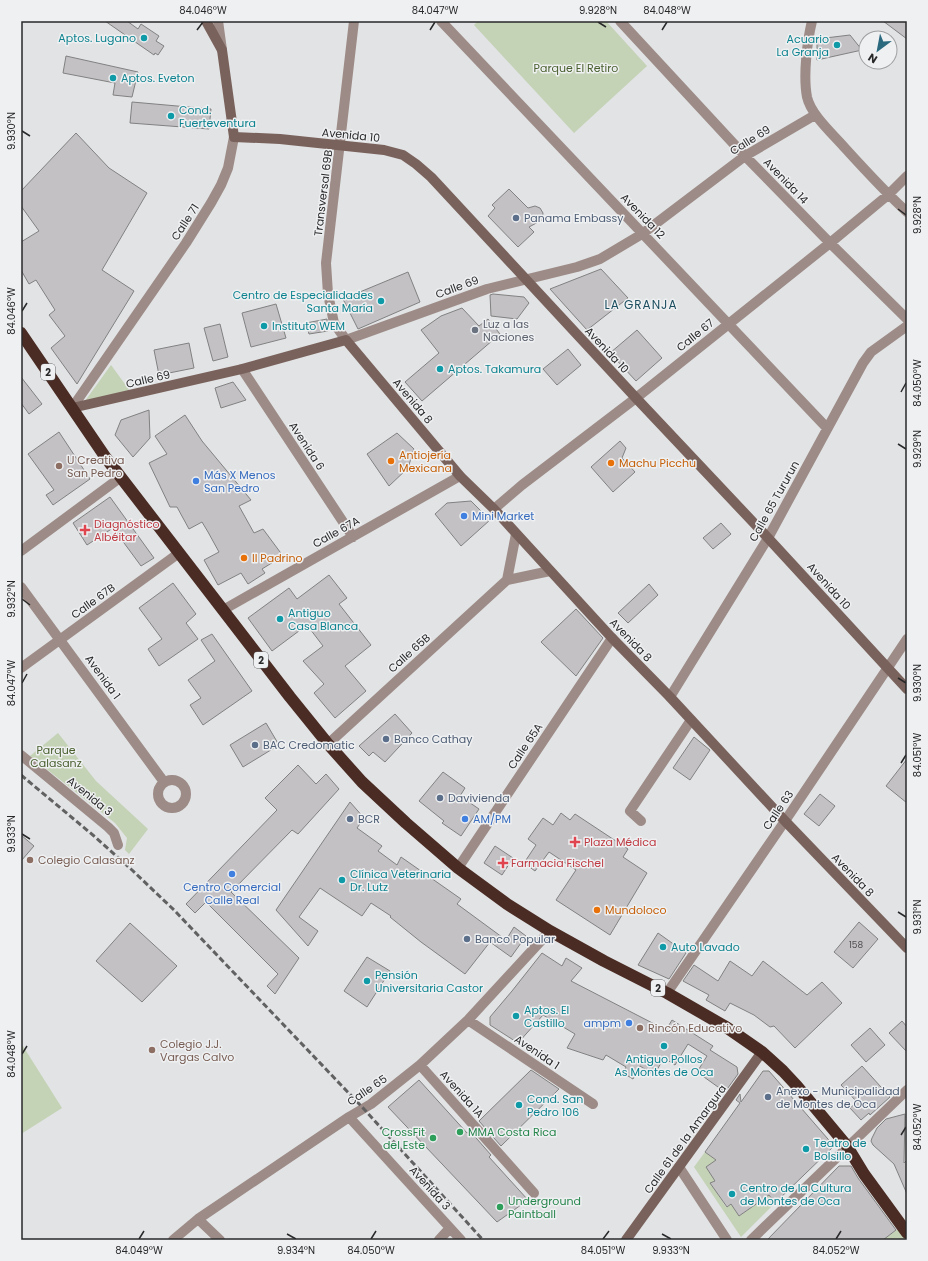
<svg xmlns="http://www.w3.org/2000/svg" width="928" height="1261" font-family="Poppins,sans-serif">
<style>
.green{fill:#c4d2b5;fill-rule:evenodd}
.building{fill:#c3c1c3;stroke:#828182}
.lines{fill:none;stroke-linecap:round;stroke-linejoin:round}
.street{stroke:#9d8b87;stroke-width:10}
.secondary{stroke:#7a625c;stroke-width:10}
.highway{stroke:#4b2c24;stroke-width:12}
.rail{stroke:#616162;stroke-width:3;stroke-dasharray:6 3;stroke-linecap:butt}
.ticks{fill:none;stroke:#29292a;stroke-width:1.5}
.culture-dot{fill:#0f9aa8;stroke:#eff0f2;stroke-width:1.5}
.service-dot{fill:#5c6f8a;stroke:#eff0f2;stroke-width:1.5}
.worship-dot{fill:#6b7280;stroke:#eff0f2;stroke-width:1.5}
.food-dot{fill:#e8710a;stroke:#eff0f2;stroke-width:1.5}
.education-dot{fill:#8d6e63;stroke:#eff0f2;stroke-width:1.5}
.shop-dot{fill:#3f7fe0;stroke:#eff0f2;stroke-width:1.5}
.health-dot{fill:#e0444e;stroke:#eff0f2;stroke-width:1.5}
.leisure-dot{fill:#2e9e5b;stroke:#eff0f2;stroke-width:1.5}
.labels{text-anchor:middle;stroke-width:3;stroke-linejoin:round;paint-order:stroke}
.number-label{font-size:9px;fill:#504f50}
.shield{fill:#eff0f2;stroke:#646566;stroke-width:1}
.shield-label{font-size:10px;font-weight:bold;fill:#29292a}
.culture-label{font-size:11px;fill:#0d838f;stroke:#eff0f2;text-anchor:start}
.park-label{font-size:11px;fill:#49602e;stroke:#eff0f2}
.street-label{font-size:11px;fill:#29292a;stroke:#eff0f2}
.service-label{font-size:11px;fill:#4e5e75;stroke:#eff0f2;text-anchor:start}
.worship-label{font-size:11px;fill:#5b616d;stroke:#eff0f2;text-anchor:start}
.food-label{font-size:11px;fill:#c56008;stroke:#eff0f2;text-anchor:start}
.education-label{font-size:11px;fill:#785e54;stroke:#eff0f2;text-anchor:start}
.shop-label{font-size:11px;fill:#366cbe;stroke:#eff0f2;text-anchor:start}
.health-label{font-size:11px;fill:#be3a42;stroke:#eff0f2;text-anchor:start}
.leisure-label{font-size:11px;fill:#27864d;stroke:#eff0f2;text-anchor:start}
.neighbourhood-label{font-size:12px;letter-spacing:1px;fill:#1c4e5f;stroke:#eff0f2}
.neatline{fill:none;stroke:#29292a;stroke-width:1.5}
.ticks-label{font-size:10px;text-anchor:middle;fill:#29292a}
</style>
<rect width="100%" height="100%" fill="#e1e3e4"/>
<path class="green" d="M478,21H606L647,66L574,133L474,25Z
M111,365L130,391L85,401Z
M58,733L96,781L148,829L129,854L125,850L127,838L115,823L30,756Z
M21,1043L62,1108L21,1134Z
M705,1152L720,1162L749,1171L775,1203L741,1237L694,1167ZM715,1181L755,1205L739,1216L731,1204L726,1207L711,1184Z
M898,1229L906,1240H883Z"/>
<path class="building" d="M105,21H127L138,29L141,24L159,36L156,41L164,46L158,55L155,53L154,55Z
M883,21H907V39Z
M850,35L862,50L817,60V39Z
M66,56L138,72L132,97L113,95L115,83L63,73Z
M132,102L211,109L209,129L130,123Z
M76,133L109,168L147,193L102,270L134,291L77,384L51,348L65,336L49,315L55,310L36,280L29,284L21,270V242L39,231L21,206V191Z
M509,189L528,208L535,206L540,208L543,213L542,220L529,227L534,232L518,247L488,216L495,208L492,205Z
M601,269L628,298L587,330L550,289Z
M408,272L420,302L358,329L343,299Z
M493,294L524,297L529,303L517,319L491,316L490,295Z
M276,304L286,338L251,347L242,313Z
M462,308L479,326L488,319L500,334L422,401L405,382L439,353L421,330L441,316Z
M327,319L328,331L309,334L306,323Z
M220,324L228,357L213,361L204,328Z
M637,330L662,358L636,381L610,353Z
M189,343L194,368L159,375L154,350Z
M568,349L581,365L557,385L543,369Z
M21,377L42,404L29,414L21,403Z
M233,382L246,400L221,408L215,388Z
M149,410L150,438L133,457L115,435L121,420Z
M185,415L202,441L251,500L239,506L254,533L263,529L283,556L262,569L265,573L248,584L241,573L218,585L204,560L219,552L208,532L202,522L189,529L177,507H170L149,463L167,454L155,436Z
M59,432L90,479L53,505L46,495L54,490L28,454Z
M397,433L414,449L408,468L389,486L367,454Z
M620,441L626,448L622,458L635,472L613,492L591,467Z
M110,497L154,558L141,566L113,528L87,545L73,523Z
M471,501L490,520L461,546L435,514L447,503Z
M721,523L731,534L713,549L703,538Z
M329,575L347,598L339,604L371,645L345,666L366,691L335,718L314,693L324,684L303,661L323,646L307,625L272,651L248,618L289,588L297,599Z
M173,583L196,614L186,623L198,639L159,666L148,649L162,639L139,608Z
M649,584L658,595L628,623L618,613Z
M576,609L603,638L576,676L541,642Z
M212,634L252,691L203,725L190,705L201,698L188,680L215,661L201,640Z
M395,714L412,733L385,762L373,752L369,756L359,746Z
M266,723L279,745L243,767L230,745Z
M694,737L710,750L690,780L673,768Z
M907,759V803L886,786Z
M298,765L316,784L326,774L339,789L298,834L292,830L231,892L299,958L275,994L267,986L278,974L206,902L195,913L186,904L277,810L265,798Z
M443,772L465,788L460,796L479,809L461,836L442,823L444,821L419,801Z
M820,794L835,806L819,826L804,814Z
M350,802L364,818L357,828L382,846L378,851L397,865L401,857L461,899L457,904L506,940L514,927L526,936L511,957L490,942L465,974L421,942L390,917L391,916L371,903L362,916L320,888L299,917L318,931L308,946L276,910Z
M561,813L570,820L575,814L628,849L623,857L647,873L610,935L556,900L576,870L549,852L535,871L524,863L536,845L528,839L543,818L553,825Z
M21,835L34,846L21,861Z
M495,846L513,858L502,875L484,863Z
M859,922L878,939L853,968L834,952Z
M130,923L177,966L142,1002L96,961Z
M658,933L686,953L669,979L638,965Z
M542,953L562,966L566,958L582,968L571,981L666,1030L672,1020L713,1046L710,1050L737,1067L738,1074L725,1092L697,1072L707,1056L688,1044L675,1065L664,1058L654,1075L640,1066L633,1079L623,1073L626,1067L606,1055L603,1060L567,1048L575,1034L543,1015L518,1043L490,1025V1017L512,991Z
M367,957L390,971L367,1007L344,991Z
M730,961L752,976L763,961L807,995L822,982L842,1003L795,1048L774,1026L770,1027L754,1015L730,1003L725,1011L706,1000L709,995L683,981L694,965L718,981Z
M902,1021L907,1027V1052L889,1033Z
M870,1028L885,1045L866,1062L851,1045Z
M862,1066L890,1097L870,1115L869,1113L861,1120L850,1108L857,1102L841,1085Z
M531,1070L559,1089L501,1146L479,1121Z
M763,1071H769L834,1146L775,1203L769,1195L739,1216L731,1204L727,1207L710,1183L715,1181L706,1167L716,1160L705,1152L740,1103L736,1100L740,1094L741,1102Z
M419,1080L467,1133L470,1131L491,1155L489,1157L528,1200L497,1222L388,1107Z
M905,1114L904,1163L907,1160V1194L894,1164L873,1145L871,1141L872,1138L877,1128L886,1119Z
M839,1166H851L858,1178L896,1230L883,1240H767Z"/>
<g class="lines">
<path class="street" d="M218,21L222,50
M354,21L326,263L328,294L334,323L346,340L487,289L577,267L600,259L642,234L745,156L815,115
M441,21L827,428
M620,21L745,156L830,243L907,319
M812,21C807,42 803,76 807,97C811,115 833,134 845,148C865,170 885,192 907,212
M242,369L353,537
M72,408L186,243L211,203L221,185L228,168L234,137
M494,509L522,485L636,398L830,243L888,195L907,176
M21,551L121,477
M507,580L516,534
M507,580L550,571
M21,587L164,782
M223,610L460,476
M21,668L179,553
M670,697L768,538L863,363L871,352L907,326
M328,744L507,580
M21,755L108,827L114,833L118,845
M158 794a14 14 0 1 1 28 0a14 14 0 1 1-28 0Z
M641,821L630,811L691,720
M458,868L612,638
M667,993L785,821L907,639
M468,1020L593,1104
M420,1065L534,1193
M349,1117L461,1240
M679,1167L727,1240
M198,1219L220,1240
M173,1240L198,1219L349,1117L371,1104L420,1065L468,1020L550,931
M439,1240L450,1228
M751,1240L907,1090"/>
<path class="secondary" d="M206,21L222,50L234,137L280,139L384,150L403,155L416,164L431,177L636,398L768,538L907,689
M72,408L242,369L346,340L460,476L494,509L612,638L670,697L785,821L907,948
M626,1240L762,1052"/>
<path class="highway" d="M21,333L106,458L290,697L328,744L362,782L406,823L458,868L507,904L550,931L604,961L667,993L726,1027L762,1052L783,1071L797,1086L847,1146L864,1174L907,1233"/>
<path class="rail" d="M21,775L94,836L132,870L174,910L363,1108L483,1240"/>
</g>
<path class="ticks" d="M598,22L606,27M197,30L203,22M430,30L435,22M662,30L667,22M22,131L30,136M898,209L906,215M22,311L27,303M901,392L906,383M898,444L906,449M22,599L30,605M898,678L906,683M22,683L27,674M901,763L906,755M22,834L30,839M898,912L906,917M22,1054L27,1046M901,1135L906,1127M287,1234L296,1239M662,1234L671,1239M139,1239L144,1231M371,1239L376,1231M603,1239L609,1231M836,1239L841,1231"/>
<g class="culture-dot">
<circle cx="144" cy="38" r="4"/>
<circle cx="837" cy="45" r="4"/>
<circle cx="113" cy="78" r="4"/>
<circle cx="171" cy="116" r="4"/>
<circle cx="381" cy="301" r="4"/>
<circle cx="264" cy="326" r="4"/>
<circle cx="440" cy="369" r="4"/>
<circle cx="280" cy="619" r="4"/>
<circle cx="342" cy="880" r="4"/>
<circle cx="663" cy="947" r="4"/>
<circle cx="367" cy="981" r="4"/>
<circle cx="516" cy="1016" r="4"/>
<circle cx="664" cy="1046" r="4"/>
<circle cx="519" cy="1105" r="4"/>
<circle cx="806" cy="1149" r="4"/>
<circle cx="732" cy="1194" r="4"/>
</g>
<g class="service-dot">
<circle cx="516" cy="218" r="4"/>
<circle cx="386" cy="739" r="4"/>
<circle cx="255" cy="745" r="4"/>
<circle cx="440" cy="798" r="4"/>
<circle cx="350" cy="819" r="4"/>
<circle cx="467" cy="939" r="4"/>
<circle cx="768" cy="1097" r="4"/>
</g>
<circle class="worship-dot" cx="475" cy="330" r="4"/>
<g class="food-dot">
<circle cx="391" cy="461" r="4"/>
<circle cx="611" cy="463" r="4"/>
<circle cx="244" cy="558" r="4"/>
<circle cx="597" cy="910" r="4"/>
</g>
<g class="education-dot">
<circle cx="59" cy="466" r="4"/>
<circle cx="30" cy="860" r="4"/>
<circle cx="640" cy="1028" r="4"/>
<circle cx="152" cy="1050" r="4"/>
</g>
<g class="shop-dot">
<circle cx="196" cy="481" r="4"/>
<circle cx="464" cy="516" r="4"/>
<circle cx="465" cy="819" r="4"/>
<circle cx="232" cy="874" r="4"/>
<circle cx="629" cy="1023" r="4"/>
</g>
<g class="health-dot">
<path d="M83 524h4v4h4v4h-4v4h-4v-4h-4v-4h4z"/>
<path d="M573 836h4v4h4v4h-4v4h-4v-4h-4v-4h4z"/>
<path d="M501 857h4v4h4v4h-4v4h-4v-4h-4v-4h4z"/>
</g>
<g class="leisure-dot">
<circle cx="460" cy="1132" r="4"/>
<circle cx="433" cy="1138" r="4"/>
<circle cx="500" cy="1207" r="4"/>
</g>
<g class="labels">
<g class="number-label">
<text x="856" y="948">158</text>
</g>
<g class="shield">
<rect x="41" y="364" width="14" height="16" rx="3"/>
<rect x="254" y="652" width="14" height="16" rx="3"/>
<rect x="651" y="980" width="14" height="16" rx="3"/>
</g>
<g class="shield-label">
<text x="48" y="376">2</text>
<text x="261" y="664">2</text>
<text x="658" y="992">2</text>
</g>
<g class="culture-label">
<text x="136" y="42" text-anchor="end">Aptos. Lugano</text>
<text x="829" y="43" text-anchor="end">Acuario<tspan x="829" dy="13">La Granja</tspan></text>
<text x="121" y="82">Aptos. Eveton</text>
<text x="179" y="114">Cond.<tspan x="179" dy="13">Fuerteventura</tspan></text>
<text x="373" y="299" text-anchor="end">Centro de Especialidades<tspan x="373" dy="13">Santa María</tspan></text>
<text x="272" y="330">Instituto WEM</text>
<text x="448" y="373">Aptos. Takamura</text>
<text x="288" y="617">Antiguo<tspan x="288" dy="13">Casa Blanca</tspan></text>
<text x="350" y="878">Clínica Veterinaria<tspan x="350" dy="13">Dr. Lutz</tspan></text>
<text x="671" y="951">Auto Lavado</text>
<text x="375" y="979">Pensión<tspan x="375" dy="13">Universitaria Castor</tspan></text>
<text x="524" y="1014">Aptos. El<tspan x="524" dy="13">Castillo</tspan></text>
<text x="664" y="1063" text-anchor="middle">Antiguo Pollos<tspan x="664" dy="13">As Montes de Oca</tspan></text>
<text x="527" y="1103">Cond. San<tspan x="527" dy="13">Pedro 106</tspan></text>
<text x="814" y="1147">Teatro de<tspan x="814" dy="13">Bolsillo</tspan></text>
<text x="740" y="1192">Centro de la Cultura<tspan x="740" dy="13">de Montes de Oca</tspan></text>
</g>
<g class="park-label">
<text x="576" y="72">Parque El Retiro</text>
<text x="56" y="754">Parque<tspan x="56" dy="13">Calasanz</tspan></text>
</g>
<g class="street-label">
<text transform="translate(351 135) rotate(6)" y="4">Avenida 10</text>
<text transform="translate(750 140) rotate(-32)" y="4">Calle 69</text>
<text transform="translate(786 181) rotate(46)" y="4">Avenida 14</text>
<text transform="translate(323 193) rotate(-83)" y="4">Transversal 69B</text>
<text transform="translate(643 216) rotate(46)" y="4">Avenida 12</text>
<text transform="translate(185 222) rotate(-57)" y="4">Calle 71</text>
<text transform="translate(457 287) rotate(-20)" y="4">Calle 69</text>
<text transform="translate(695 335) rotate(-39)" y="4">Calle 67</text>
<text transform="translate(607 350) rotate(47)" y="4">Avenida 10</text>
<text transform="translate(148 379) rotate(-13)" y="4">Calle 69</text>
<text transform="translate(413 401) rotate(50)" y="4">Avenida 8</text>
<text transform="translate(307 446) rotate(57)" y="4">Avenida 6</text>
<text transform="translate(774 501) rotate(-61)" y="4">Calle 65 Tururun</text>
<text transform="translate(336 532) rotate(-29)" y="4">Calle 67A</text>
<text transform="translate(829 586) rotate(48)" y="4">Avenida 10</text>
<text transform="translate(93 601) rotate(-36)" y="4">Calle 67B</text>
<text transform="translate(631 640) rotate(46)" y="4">Avenida 8</text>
<text transform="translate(409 653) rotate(-42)" y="4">Calle 65B</text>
<text transform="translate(103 677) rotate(54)" y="4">Avenida 1</text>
<text transform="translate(525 746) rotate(-56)" y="4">Calle 65A</text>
<text transform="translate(90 796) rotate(39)" y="4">Avenida 3</text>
<text transform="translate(778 810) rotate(-56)" y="4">Calle 63</text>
<text transform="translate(853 875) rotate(46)" y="4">Avenida 8</text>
<text transform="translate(537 1052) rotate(34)" y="4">Avenida 1</text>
<text transform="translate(367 1090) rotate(-34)" y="4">Calle 65</text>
<text transform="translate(462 1094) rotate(48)" y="4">Avenida 1A</text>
<text transform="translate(685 1139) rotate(-54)" y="4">Calle 61 de la Amargura</text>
<text transform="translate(430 1188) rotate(48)" y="4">Avenida 3</text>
</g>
<g class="service-label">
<text x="524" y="222">Panama Embassy</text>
<text x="394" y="743">Banco Cathay</text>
<text x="263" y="749">BAC Credomatic</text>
<text x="448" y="802">Davivienda</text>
<text x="358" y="823">BCR</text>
<text x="475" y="943">Banco Popular</text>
<text x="776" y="1095">Anexo - Municipalidad<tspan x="776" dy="13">de Montes de Oca</tspan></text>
</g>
<g class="worship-label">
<text x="483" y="328">Luz a las<tspan x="483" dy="13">Naciones</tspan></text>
</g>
<g class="food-label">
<text x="399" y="459">Antiojería<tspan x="399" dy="13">Mexicana</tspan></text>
<text x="619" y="467">Machu Picchu</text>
<text x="252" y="562">Il Padrino</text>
<text x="605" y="914">Mundoloco</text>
</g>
<g class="education-label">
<text x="67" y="464">U Creativa<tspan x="67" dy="13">San Pedro</tspan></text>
<text x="38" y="864">Colegio Calasanz</text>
<text x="648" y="1032">Rincón Educativo</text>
<text x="160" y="1048">Colegio J.J.<tspan x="160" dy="13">Vargas Calvo</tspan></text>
</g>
<g class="shop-label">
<text x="204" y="479">Más X Menos<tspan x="204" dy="13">San Pedro</tspan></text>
<text x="472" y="520">Mini Market</text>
<text x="473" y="823">AM/PM</text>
<text x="232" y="891" text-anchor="middle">Centro Comercial<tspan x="232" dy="13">Calle Real</tspan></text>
<text x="621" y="1027" text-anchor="end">ampm</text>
</g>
<g class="health-label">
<text x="94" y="528">Diagnóstico<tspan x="94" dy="13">Albéitar</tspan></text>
<text x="584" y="846">Plaza Médica</text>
<text x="511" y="867">Farmacia Fischel</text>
</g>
<g class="leisure-label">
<text x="425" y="1136" text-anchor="end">CrossFit<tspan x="425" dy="13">del Este</tspan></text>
<text x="468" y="1136">MMA Costa Rica</text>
<text x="508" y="1205">Underground<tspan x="508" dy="13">Paintball</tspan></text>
</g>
<g class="neighbourhood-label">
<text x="641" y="309">LA GRANJA</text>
</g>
</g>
<rect width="928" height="1261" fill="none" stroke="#eff0f2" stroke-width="44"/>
<g transform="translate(878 50) rotate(212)"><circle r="19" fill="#eff0f2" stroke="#a0a0a2"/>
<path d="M0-3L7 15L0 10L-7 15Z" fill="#2b697f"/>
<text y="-6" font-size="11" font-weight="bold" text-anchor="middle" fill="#29292a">N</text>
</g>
<rect x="22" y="22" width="884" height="1217" class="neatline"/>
<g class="ticks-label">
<text x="203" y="14">84.046°W</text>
<text x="435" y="14">84.047°W</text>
<text x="598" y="14">9.928°N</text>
<text x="667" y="14">84.048°W</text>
<text transform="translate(11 131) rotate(-90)" y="4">9.930°N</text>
<text transform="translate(917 215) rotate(-90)" y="4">9.928°N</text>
<text transform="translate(11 311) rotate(-90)" y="4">84.046°W</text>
<text transform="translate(917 383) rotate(-90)" y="4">84.050°W</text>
<text transform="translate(917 449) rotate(-90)" y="4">9.929°N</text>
<text transform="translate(11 599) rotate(-90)" y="4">9.932°N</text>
<text transform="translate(11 683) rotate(-90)" y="4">84.047°W</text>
<text transform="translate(917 683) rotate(-90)" y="4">9.930°N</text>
<text transform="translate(917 755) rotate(-90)" y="4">84.051°W</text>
<text transform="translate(11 834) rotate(-90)" y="4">9.933°N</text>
<text transform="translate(917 917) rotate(-90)" y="4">9.931°N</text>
<text transform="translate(11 1054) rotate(-90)" y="4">84.048°W</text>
<text transform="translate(917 1127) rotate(-90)" y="4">84.052°W</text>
<text x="139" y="1254">84.049°W</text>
<text x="296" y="1254">9.934°N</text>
<text x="371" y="1254">84.050°W</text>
<text x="603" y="1254">84.051°W</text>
<text x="671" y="1254">9.933°N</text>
<text x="836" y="1254">84.052°W</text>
</g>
</svg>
